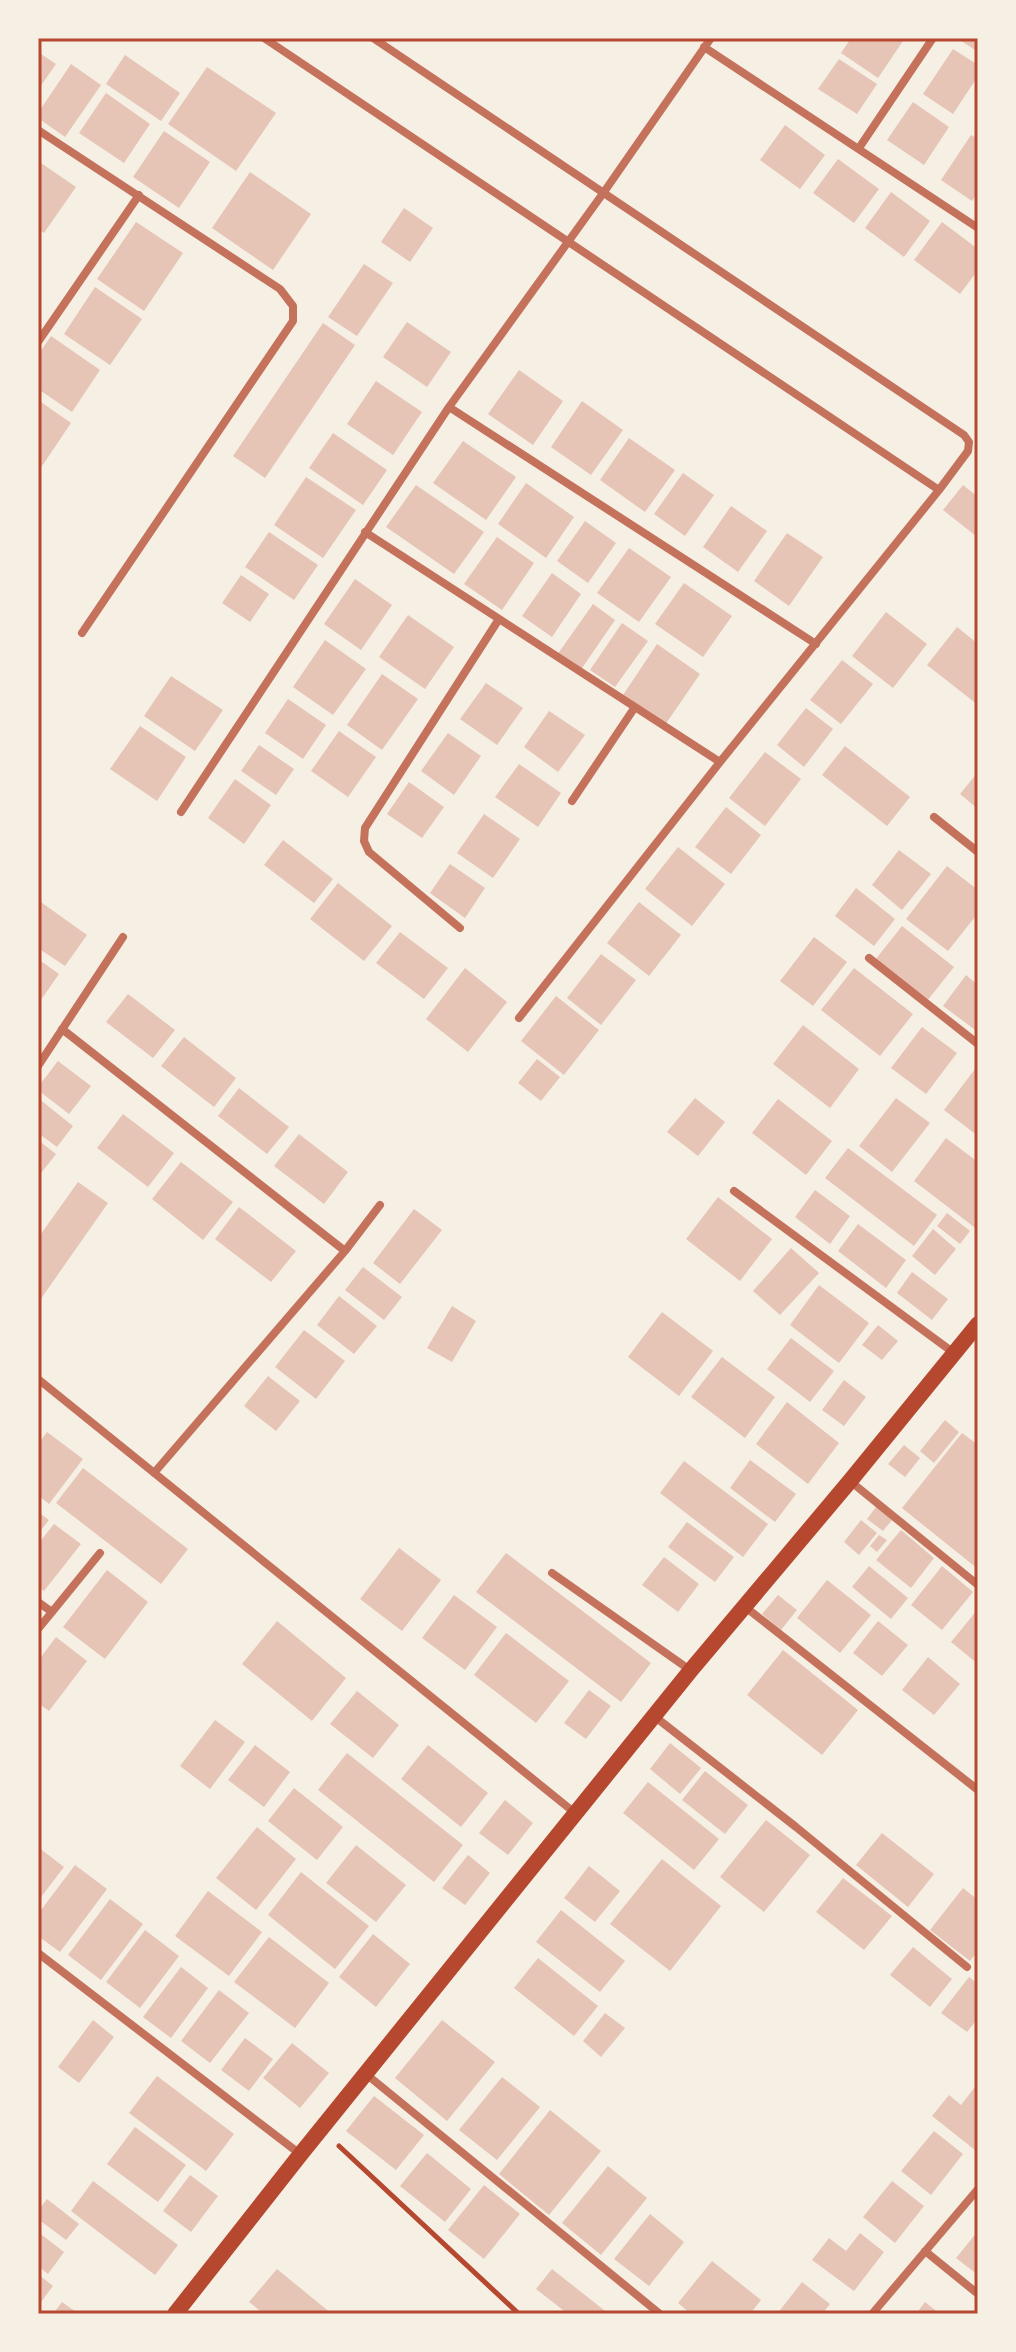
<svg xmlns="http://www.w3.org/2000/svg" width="1016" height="2352" font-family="'Zilla Slab',serif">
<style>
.building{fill:#e6c5b7}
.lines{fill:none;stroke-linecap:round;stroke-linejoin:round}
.path{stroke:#b5482f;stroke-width:5}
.minor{stroke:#c5725c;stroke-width:8}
.secondary{stroke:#b5482f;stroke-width:16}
.neatline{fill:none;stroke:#b5482f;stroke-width:3}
</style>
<rect width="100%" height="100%" fill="#f6efe4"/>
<path class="building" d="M851,38H905L878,78L841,53Z
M957,38H978V52Z
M953,49L978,65V76L953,114L923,94Z
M38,52L56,64L38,90Z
M125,55L180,93L161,121L106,84Z
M839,59L877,84L857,114L818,89Z
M71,64L101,85L65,137L38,118V113Z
M207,67L276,113L236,171L168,124Z
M106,93L150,124L124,163L79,133Z
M913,102L949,127L924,165L887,140Z
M785,125L825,155L800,189L760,160Z
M164,131L210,162L179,208L133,177Z
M971,135L978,139V192L972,201L941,180Z
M838,159L879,189L854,223L813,193Z
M38,161L76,187L44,233L38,229Z
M250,172L311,214L273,270L212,228Z
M891,192L930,221L904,257L865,228Z
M404,208L433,228L410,262L381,242Z
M136,222L183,253L144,311L97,279Z
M942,222L978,249V270L960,294L914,260Z
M364,264L393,283L357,336L328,317Z
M95,287L142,319L110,365L64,334Z
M407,322L451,352L427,387L383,357Z
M323,323L355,345L265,478L233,456Z
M51,336L100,370L72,412L38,389V355Z
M519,370L563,401L533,445L488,414Z
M376,381L422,412L393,455L347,424Z
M38,400L71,423L38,472Z
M582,401L623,430L591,475L551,447Z
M333,433L387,470L363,505L309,468Z
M629,438L675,470L645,512L600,480Z
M463,441L516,477L486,520L433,483Z
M683,473L714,495L685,536L654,514Z
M306,477L356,510L323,558L274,525Z
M526,483L574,517L546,558L498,524Z
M416,485L484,532L454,574L386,527Z
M963,485L978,497V534L976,536L943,510Z
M731,506L767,531L738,572L703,547Z
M585,521L616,543L588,583L557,561Z
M269,532L318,565L294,600L245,567Z
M787,533L823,557L789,606L754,581Z
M497,537L534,563L502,610L464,584Z
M629,548L671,577L639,622L597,593Z
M552,573L581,594L552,637L522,616Z
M241,575L269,594L250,622L222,603Z
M355,579L392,605L361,650L324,624Z
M684,583L732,616L703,657L655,624Z
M593,604L615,620L580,671L557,655Z
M886,612L927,644L893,688L852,656Z
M408,615L454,647L425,689L379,657Z
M622,623L648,641L615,687L590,670Z
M957,627L978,644V705L927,665Z
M325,640L366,669L333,715L293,687Z
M657,644L700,674L665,725L623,695Z
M842,660L873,684L841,724L810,700Z
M382,674L418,699L382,750L347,725Z
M171,676L223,710L195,751L144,716Z
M486,683L523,708L497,745L460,719Z
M288,699L326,725L303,759L265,733Z
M806,708L833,729L804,767L777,745Z
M549,711L585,735L558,772L524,747Z
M140,726L186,757L157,801L110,769Z
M339,731L376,757L348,797L311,771Z
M448,733L481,756L454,795L421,771Z
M259,745L294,769L276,795L241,771Z
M845,746L910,797L887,826L822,775Z
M765,752L801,779L765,826L729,798Z
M519,764L561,793L538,827L495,797Z
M978,772V809L960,794Z
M235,779L271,805L244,844L208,818Z
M409,782L444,807L422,838L387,814Z
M726,807L761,835L731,874L695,847Z
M484,814L520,839L493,878L457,853Z
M283,840L333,879L314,903L264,865Z
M678,847L725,884L692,926L645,889Z
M899,850L931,874L902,910L872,885Z
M450,864L485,888L465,918L430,893Z
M947,866L978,890V913L948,951L906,919Z
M338,883L392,926L364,961L310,919Z
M856,888L895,919L874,946L835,916Z
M38,900L87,935L65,966L38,948Z
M639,902L681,935L649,976L607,943Z
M902,926L954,967L927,1001L875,960Z
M400,932L448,968L424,999L376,963Z
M814,937L847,962L813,1006L780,981Z
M601,954L636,980L601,1025L567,998Z
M38,959L59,974L38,1004Z
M465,968L507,1002L468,1052L426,1019Z
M854,968L913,1014L880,1056L821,1010Z
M966,975L978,985V1032L943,1006Z
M128,994L175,1030L153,1058L106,1022Z
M556,996L599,1030L564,1075L521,1041Z
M803,1025L859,1069L830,1108L773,1064Z
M922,1027L957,1053L926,1094L891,1068Z
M184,1037L236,1078L214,1107L161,1066Z
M537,1059L560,1077L541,1101L518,1083Z
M58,1061L91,1086L69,1114L38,1090V1087Z
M975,1069L978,1070V1136L944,1110Z
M239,1088L289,1127L267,1154L218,1116Z
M38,1098L73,1126L57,1147L38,1133Z
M695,1098L725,1122L698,1156L667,1132Z
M896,1098L930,1123L892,1172L859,1146Z
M778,1099L832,1141L806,1175L752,1133Z
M123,1114L174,1153L148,1187L97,1148Z
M299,1134L348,1172L324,1204L274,1166Z
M946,1138L978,1162V1230L914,1181Z
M38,1140L56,1154L38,1177Z
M848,1148L937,1215L914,1246L825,1178Z
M181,1162L233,1202L203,1240L152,1199Z
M78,1182L108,1203L38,1303V1238Z
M815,1190L850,1216L830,1244L795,1217Z
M718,1197L772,1239L740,1281L686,1239Z
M239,1207L296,1251L271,1282L215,1239Z
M414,1209L442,1230L400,1284L373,1263Z
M947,1213L970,1231L960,1244L937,1226Z
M858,1224L906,1260L886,1288L838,1251Z
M933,1229L956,1249L935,1275L912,1256Z
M791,1248L819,1273L780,1315L753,1291Z
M363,1267L402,1297L384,1320L345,1290Z
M912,1272L948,1299L932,1320L897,1293Z
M819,1285L869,1323L839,1363L790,1325Z
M339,1296L377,1326L354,1354L317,1325Z
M452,1306L476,1321L452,1362L427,1348Z
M662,1312L713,1351L679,1396L628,1357Z
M878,1325L898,1341L882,1360L862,1345Z
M304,1330L345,1361L316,1399L275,1367Z
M791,1338L834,1371L810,1402L767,1369Z
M722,1357L775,1397L745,1438L691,1397Z
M268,1376L300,1401L276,1431L244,1406Z
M844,1380L866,1397L844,1426L822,1410Z
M787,1402L839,1443L808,1484L756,1444Z
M945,1420L959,1432L934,1463L920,1451Z
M47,1432L83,1459L49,1504L38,1495V1444Z
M962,1433L978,1445V1569L902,1508Z
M904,1445L920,1458L905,1477L888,1464Z
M750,1460L796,1494L775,1522L730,1488Z
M684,1461L768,1524L743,1557L660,1493Z
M83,1468L188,1549L161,1584L56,1503Z
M876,1507L892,1520L883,1531L867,1519Z
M38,1512L49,1520L38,1534Z
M861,1520L877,1533L859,1555L844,1542Z
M687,1522L734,1557L715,1582L668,1547Z
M54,1524L81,1544L44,1591L38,1587V1544Z
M901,1530L934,1558L911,1588L876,1560Z
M879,1535L887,1540L877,1552L870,1546Z
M399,1548L441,1580L402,1631L360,1599Z
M506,1553L651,1663L621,1702L476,1592Z
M664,1557L699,1584L678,1612L642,1585Z
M869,1566L908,1598L891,1619L852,1587Z
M942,1566L973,1592L942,1630L911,1605Z
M107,1570L148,1602L105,1659L63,1627Z
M827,1580L871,1615L840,1653L797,1618Z
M454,1595L497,1627L465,1670L422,1638Z
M778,1595L797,1610L781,1630L762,1614Z
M978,1609V1664L951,1642Z
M277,1621L346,1678L312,1721L242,1664Z
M878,1621L908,1645L882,1676L853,1653Z
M506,1633L569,1681L536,1723L474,1675Z
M56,1637L87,1661L49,1711L38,1703V1661Z
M783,1650L858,1710L822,1755L747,1695Z
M928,1657L960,1684L934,1715L902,1690Z
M589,1690L611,1706L586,1739L564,1723Z
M357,1691L399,1725L373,1758L330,1724Z
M215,1720L245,1742L210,1789L180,1766Z
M670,1743L701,1768L680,1794L650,1769Z
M255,1745L290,1772L264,1807L228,1780Z
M428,1745L488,1793L461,1827L401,1779Z
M347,1753L463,1845L434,1882L318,1790Z
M705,1771L748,1805L725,1834L682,1800Z
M648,1782L719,1839L694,1870L623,1813Z
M294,1788L343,1827L317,1860L268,1821Z
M505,1800L533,1823L508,1855L479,1833Z
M766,1820L810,1855L764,1912L720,1877Z
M257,1827L296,1859L256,1910L216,1878Z
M882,1833L934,1874L908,1907L856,1865Z
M356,1845L406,1885L376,1922L326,1883Z
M38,1847L64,1867L38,1901Z
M468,1855L490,1873L465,1905L442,1888Z
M662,1859L721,1906L670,1971L610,1924Z
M75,1865L107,1889L60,1952L38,1936V1914Z
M589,1866L620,1891L595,1922L564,1898Z
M301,1872L369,1926L335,1969L268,1915Z
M843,1878L892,1916L864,1950L816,1912Z
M963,1888L978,1900V1951L970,1961L930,1930Z
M208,1891L262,1932L229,1976L175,1936Z
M110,1899L143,1924L101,1980L68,1955Z
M561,1910L625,1961L600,1992L536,1942Z
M145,1930L179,1956L140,2008L106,1982Z
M373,1934L410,1964L376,2007L339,1977Z
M269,1937L329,1983L295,2028L234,1982Z
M913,1947L952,1979L930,2007L890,1975Z
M538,1958L598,2006L574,2036L514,1988Z
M181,1967L208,1988L171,2038L143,2017Z
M969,1977L978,1984V2018L967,2032L941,2013Z
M219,1990L249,2013L210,2063L181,2041Z
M605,2013L625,2028L601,2057L583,2041Z
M93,2020L114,2037L79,2083L58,2067Z
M442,2020L495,2062L447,2121L395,2078Z
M245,2038L273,2059L249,2091L221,2070Z
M292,2043L329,2073L300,2108L263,2078Z
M157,2076L234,2134L206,2171L129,2113Z
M502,2077L540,2107L497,2160L459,2130Z
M978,2083V2146L975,2150L932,2116L949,2095L961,2105Z
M374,2096L424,2135L396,2170L346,2131Z
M550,2110L601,2151L549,2215L499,2174Z
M135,2127L186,2165L158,2202L107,2164Z
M934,2131L963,2154L931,2195L901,2171Z
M427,2153L471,2189L445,2222L400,2186Z
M608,2166L647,2198L601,2255L562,2223Z
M190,2175L218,2196L191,2232L163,2211Z
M93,2181L178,2245L155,2275L71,2211Z
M892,2181L924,2206L895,2243L863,2217Z
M484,2185L520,2214L484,2259L448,2230Z
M47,2199L79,2224L66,2240L38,2219V2211Z
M650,2214L684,2242L649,2286L614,2259Z
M978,2231V2275L956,2258Z
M38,2232L64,2252L48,2274L38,2266Z
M860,2233L884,2252L854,2291L812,2260L829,2238L846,2251Z
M712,2261L761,2300L750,2314H691L678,2303Z
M277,2269L332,2314H264L249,2302Z
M552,2269L609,2314H568L536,2289Z
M38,2274L53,2286L38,2306Z
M802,2282L830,2304L822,2314H777Z
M62,2302L79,2314H53Z
M925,2302L940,2314H916Z"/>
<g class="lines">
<path class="path" d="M339,2146L519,2314"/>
<path class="minor" d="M264,38L939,490
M373,38L964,435L969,442L968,451L939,490L720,762L519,1018
M704,47L978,228
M38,130L280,289L293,306V321L82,633
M859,148L933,38
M38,342L139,195
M449,407L816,644
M365,532L720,762
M572,801L635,707
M181,812L449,407L604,192L711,38
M934,817L978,852
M460,928L369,852L364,841L365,828L499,619
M869,958L978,1044
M62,1029L345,1251
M38,1066L123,937
M734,1191L954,1353
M38,1379L575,1813
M154,1473L345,1251L380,1205
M850,1481L978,1585
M552,1573L690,1670
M38,1602L52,1612L38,1629
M744,1606L978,1790
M52,1612L100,1553
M654,1716L796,1827L967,1967
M38,1953L300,2154
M366,2074L660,2314
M925,2251L978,2294
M872,2314L978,2189"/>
<path class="secondary" d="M175,2314L300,2155L691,1670L850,1481L978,1324"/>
</g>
<rect width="1016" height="2352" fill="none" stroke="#f6efe4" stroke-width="80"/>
<rect x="40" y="40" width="936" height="2272" class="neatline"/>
</svg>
